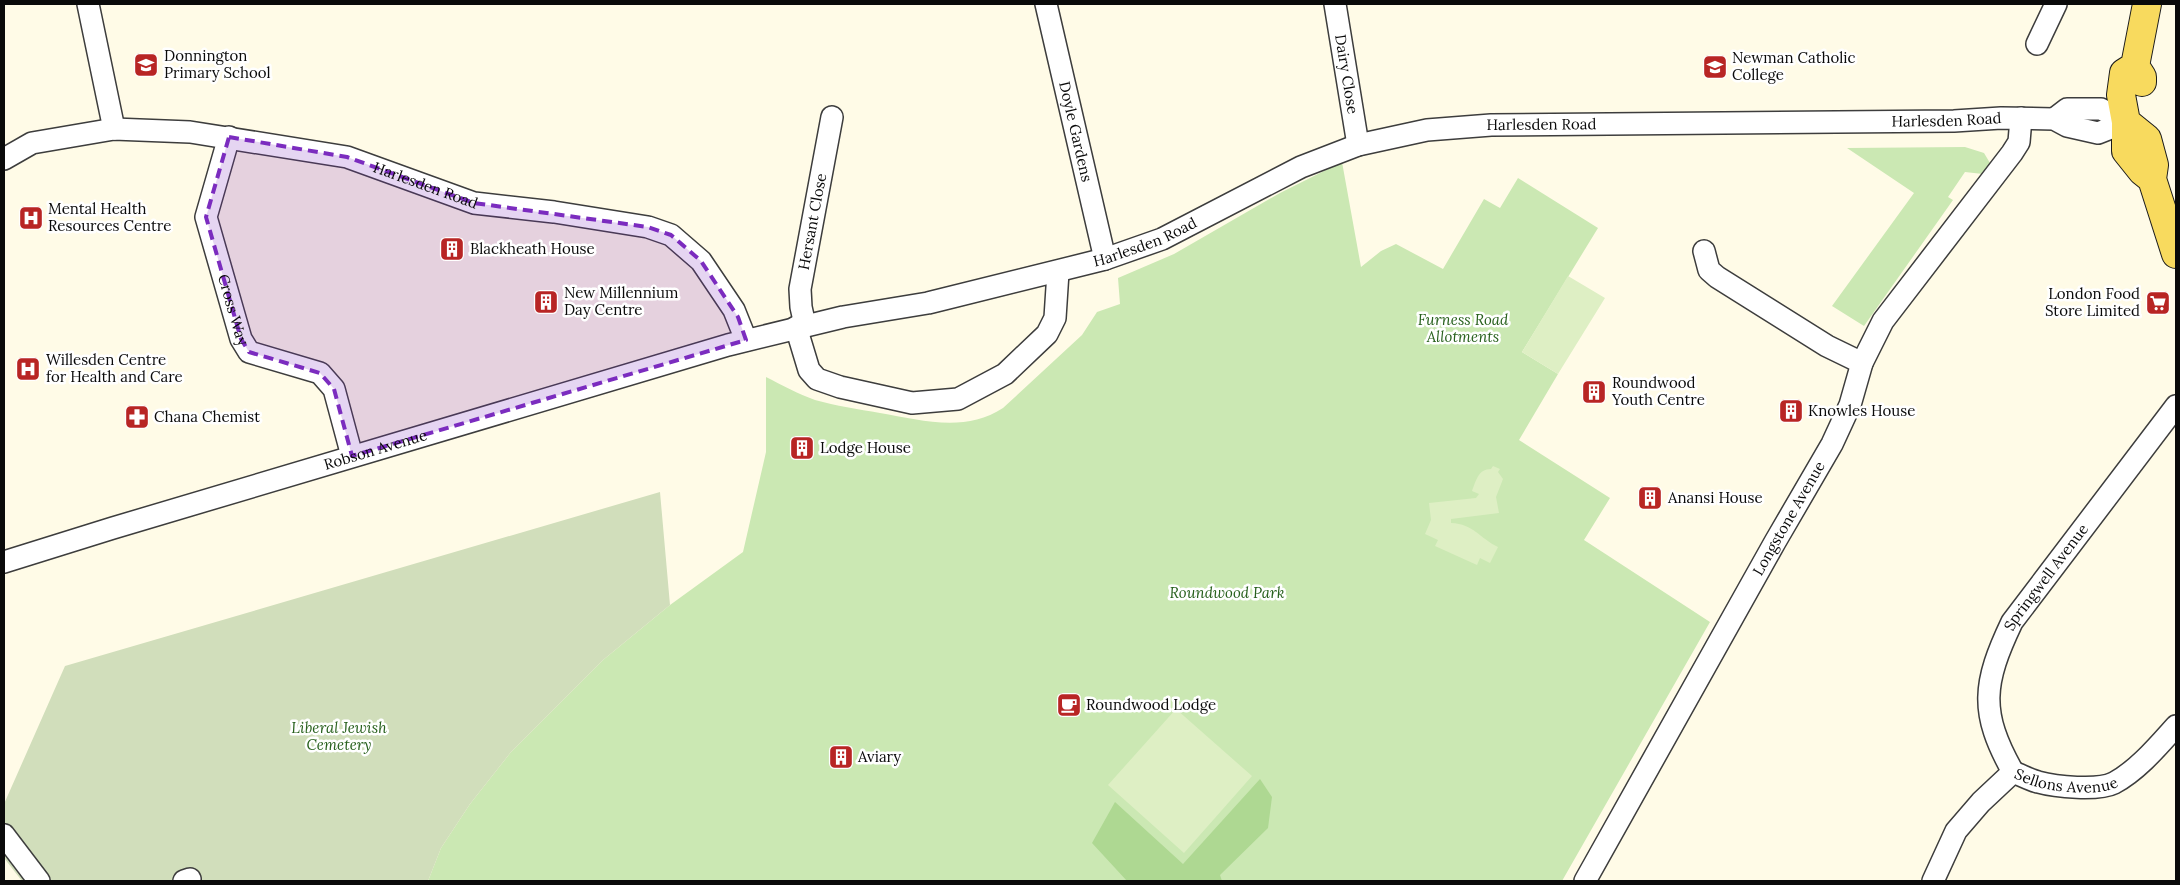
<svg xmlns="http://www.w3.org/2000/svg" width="2180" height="885" font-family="Lora,serif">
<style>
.green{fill:#cbe8b3}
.forest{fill:#aed892}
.cemetery{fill:#d1debb}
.pitch{fill:#deefc4}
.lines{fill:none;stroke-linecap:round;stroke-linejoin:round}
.minor-casing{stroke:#3d3d3d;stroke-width:24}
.major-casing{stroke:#1b1b1b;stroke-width:30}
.minor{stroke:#fff;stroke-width:21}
.major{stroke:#f8da5e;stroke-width:28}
.marked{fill:#7b2cbf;fill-opacity:0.2;stroke:#7b2cbf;stroke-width:4;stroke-dasharray:10 6;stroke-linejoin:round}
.labels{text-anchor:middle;stroke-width:5;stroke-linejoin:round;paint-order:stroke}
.poi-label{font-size:15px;fill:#0a0a0a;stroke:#fff;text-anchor:start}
.street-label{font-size:15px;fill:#0a0a0a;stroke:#fff}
.park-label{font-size:15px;font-style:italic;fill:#27601c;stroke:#fff}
</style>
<rect width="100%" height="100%" fill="#fffbe7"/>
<path class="green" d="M1965,147L1984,153L1990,163L1983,174L1965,172L1948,197L1953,200L1864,326L1832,306L1914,193L1847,148Z
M1342,162L1361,267L1381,251L1396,244L1443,269L1484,199L1500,208L1518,178L1598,228L1522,352L1558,374L1519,440L1610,498L1584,540L1710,622L1562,881H428L441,848L470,804L511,752L603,660L670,605L743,552L766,452V377C782,385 798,394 815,400C836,406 858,409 880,413C921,420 965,433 1003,408L1082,335L1097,312L1120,304L1118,278L1174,254L1280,193Z"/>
<path class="forest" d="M1260,779L1272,797L1268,828L1220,875L1222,881H1127L1092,843L1115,802L1183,864Z"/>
<path class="cemetery" d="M660,492L670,605L603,660L511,752L470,804L441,848L428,881H22L4,858V804L65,666Z"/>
<path class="pitch" d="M1568,276L1605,298L1558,374L1522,352Z
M1493,466L1500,469L1498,472L1503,479L1496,497L1499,513L1451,519V523C1474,524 1479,538 1498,547L1490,563L1480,558L1477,565L1435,546L1438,540L1425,534L1431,520L1429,503L1476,498L1479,494L1472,491C1476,481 1478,469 1491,469Z
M1176,709L1252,776L1184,853L1108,785Z"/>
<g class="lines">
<defs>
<g id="minor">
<path d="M88,4L114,129"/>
<path id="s1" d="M1046,4L1105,259"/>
<path id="s2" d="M1335,4L1358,145"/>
<path d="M2037,44L2056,4"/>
<path d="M2054,119L2067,109H2101L2126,122"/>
<path id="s3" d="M229,137L206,217L241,339L249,352L320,373L334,389L352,456"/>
<path id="s4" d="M4,159L32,143L114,129L190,132L347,157L474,203L554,212L648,227L671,235L701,261L734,310L746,340"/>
<path d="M1704,251L1709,270L1717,277L1827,346L1862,363"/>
<path id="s5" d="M805,325L801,307L800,289L832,117"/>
<path d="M796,327L809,370L817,379L840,387L912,403L958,399L1005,374L1047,334L1055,318L1058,272"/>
<path id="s6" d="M4,562L113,528L728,345L843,317L928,303L1105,259L1162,239L1301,167L1358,145L1427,130L1491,125L1954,121L2001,118L2054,119L2067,126L2098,133L2126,122"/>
<path id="s7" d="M2013,772C1979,712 1983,683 2012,622L2176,406"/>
<path id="s8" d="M2013,772C2021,775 2030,780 2038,782C2056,787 2098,791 2114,783C2138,770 2158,746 2176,726"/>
<path d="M4,835L39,881"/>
<path d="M184,881L190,879L189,881"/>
<path id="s9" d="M1585,881L1775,542L1832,444L1850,405L1862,363L1883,321L2012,153L2019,142L2021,118"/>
<path d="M1933,881L1956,831L1981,802L2013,772"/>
</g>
<path id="major" d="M2135,66L2124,73L2121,95L2126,122V151L2142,171L2152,179
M2142,82V77L2135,66L2147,4
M2126,122L2147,139L2154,165L2152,179L2176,254"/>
</defs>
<use href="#minor" class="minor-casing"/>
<use href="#major" class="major-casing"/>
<use href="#minor" class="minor"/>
<use href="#major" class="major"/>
</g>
<path class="marked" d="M229,137L347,157L474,203L648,227L671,235L701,261L738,317L746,340L352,456L334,389L320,373L249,352L241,339L206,217Z"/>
<defs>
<symbol id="school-square" viewBox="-11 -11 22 22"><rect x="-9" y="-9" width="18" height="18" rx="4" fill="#b82524" stroke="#fff"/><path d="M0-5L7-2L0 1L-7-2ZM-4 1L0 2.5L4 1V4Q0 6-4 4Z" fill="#fff"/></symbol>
<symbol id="hospital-square" viewBox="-11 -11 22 22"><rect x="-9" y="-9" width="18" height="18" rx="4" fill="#b82524" stroke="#fff"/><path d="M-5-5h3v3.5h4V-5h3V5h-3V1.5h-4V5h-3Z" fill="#fff"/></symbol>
<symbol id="building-square" viewBox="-11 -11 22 22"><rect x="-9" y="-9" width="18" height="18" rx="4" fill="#b82524" stroke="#fff"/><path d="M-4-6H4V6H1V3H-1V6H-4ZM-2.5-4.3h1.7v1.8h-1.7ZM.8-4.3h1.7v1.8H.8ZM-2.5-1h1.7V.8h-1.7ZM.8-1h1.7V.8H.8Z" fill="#fff"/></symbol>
<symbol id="supermarket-square" viewBox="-11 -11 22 22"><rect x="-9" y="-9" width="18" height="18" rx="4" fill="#b82524" stroke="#fff"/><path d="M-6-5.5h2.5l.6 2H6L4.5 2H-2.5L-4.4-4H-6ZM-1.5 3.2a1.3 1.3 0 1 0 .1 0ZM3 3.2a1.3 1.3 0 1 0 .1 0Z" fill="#fff"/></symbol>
<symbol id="pharmacy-square" viewBox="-11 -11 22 22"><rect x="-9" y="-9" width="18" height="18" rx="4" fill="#b82524" stroke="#fff"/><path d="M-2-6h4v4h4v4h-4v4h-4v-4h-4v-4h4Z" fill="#fff"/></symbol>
<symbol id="cafe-square" viewBox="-11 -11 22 22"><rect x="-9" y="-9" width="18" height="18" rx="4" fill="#b82524" stroke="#fff"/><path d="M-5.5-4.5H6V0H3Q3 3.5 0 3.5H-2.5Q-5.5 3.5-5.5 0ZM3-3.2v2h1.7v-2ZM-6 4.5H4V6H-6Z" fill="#fff"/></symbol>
</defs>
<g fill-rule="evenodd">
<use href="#school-square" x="132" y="51" width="28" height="28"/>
<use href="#school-square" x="1701" y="53" width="28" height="28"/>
<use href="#hospital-square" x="17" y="204" width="28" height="28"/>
<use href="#building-square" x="438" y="235" width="28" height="28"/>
<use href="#building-square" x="532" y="288" width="28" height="28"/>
<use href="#supermarket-square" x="2144" y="289" width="28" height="28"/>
<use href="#hospital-square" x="14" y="355" width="28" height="28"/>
<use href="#building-square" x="1580" y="378" width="28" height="28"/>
<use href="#building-square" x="1777" y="397" width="28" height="28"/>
<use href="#pharmacy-square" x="123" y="403" width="28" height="28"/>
<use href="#building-square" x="788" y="434" width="28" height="28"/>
<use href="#building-square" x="1636" y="484" width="28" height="28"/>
<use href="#cafe-square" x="1055" y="691" width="28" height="28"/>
<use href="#building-square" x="827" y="743" width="28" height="28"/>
</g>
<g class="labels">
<g class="poi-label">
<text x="164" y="61">Donnington<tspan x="164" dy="17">Primary School</tspan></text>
<text x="1732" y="63">Newman Catholic<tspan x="1732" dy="17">College</tspan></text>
<text x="48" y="214">Mental Health<tspan x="48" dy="17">Resources Centre</tspan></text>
<text x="470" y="254">Blackheath House</text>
<text x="564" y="298">New Millennium<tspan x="564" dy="17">Day Centre</tspan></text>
<text x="2140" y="299" text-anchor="end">London Food<tspan x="2140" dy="17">Store Limited</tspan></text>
<text x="46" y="365">Willesden Centre<tspan x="46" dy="17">for Health and Care</tspan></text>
<text x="1612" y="388">Roundwood<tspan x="1612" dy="17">Youth Centre</tspan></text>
<text x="1808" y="416">Knowles House</text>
<text x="154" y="422">Chana Chemist</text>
<text x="820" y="453">Lodge House</text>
<text x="1668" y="503">Anansi House</text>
<text x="1086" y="710">Roundwood Lodge</text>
<text x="858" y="762">Aviary</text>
</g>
<g class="street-label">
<text dy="5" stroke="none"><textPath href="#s2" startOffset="71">Dairy Close</textPath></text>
<text dy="5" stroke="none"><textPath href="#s6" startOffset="2011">Harlesden Road</textPath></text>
<text dy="5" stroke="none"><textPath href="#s6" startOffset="1606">Harlesden Road</textPath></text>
<text dy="5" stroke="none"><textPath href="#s1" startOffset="131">Doyle Gardens</textPath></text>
<text dy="5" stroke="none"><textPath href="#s4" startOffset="434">Harlesden Road</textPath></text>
<text dy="5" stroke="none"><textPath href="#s5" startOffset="105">Hersant Close</textPath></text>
<text dy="5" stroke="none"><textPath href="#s6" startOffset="1186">Harlesden Road</textPath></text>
<text dy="5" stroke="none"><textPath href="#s3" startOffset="180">Cross Way</textPath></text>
<text dy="5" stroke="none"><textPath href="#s6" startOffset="388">Robson Avenue</textPath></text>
<text dy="5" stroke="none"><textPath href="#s9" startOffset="416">Longstone Avenue</textPath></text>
<text dy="5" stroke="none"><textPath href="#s7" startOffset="215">Springwell Avenue</textPath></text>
<text dy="5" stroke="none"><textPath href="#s8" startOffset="55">Sellons Avenue</textPath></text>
</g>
<g class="park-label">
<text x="1463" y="325">Furness Road<tspan x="1463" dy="17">Allotments</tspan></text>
<text x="1227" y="598">Roundwood Park</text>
<text x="339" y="733">Liberal Jewish<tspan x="339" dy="17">Cemetery</tspan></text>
</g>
</g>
<rect width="2180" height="885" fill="none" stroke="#0a0a0a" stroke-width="10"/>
</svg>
